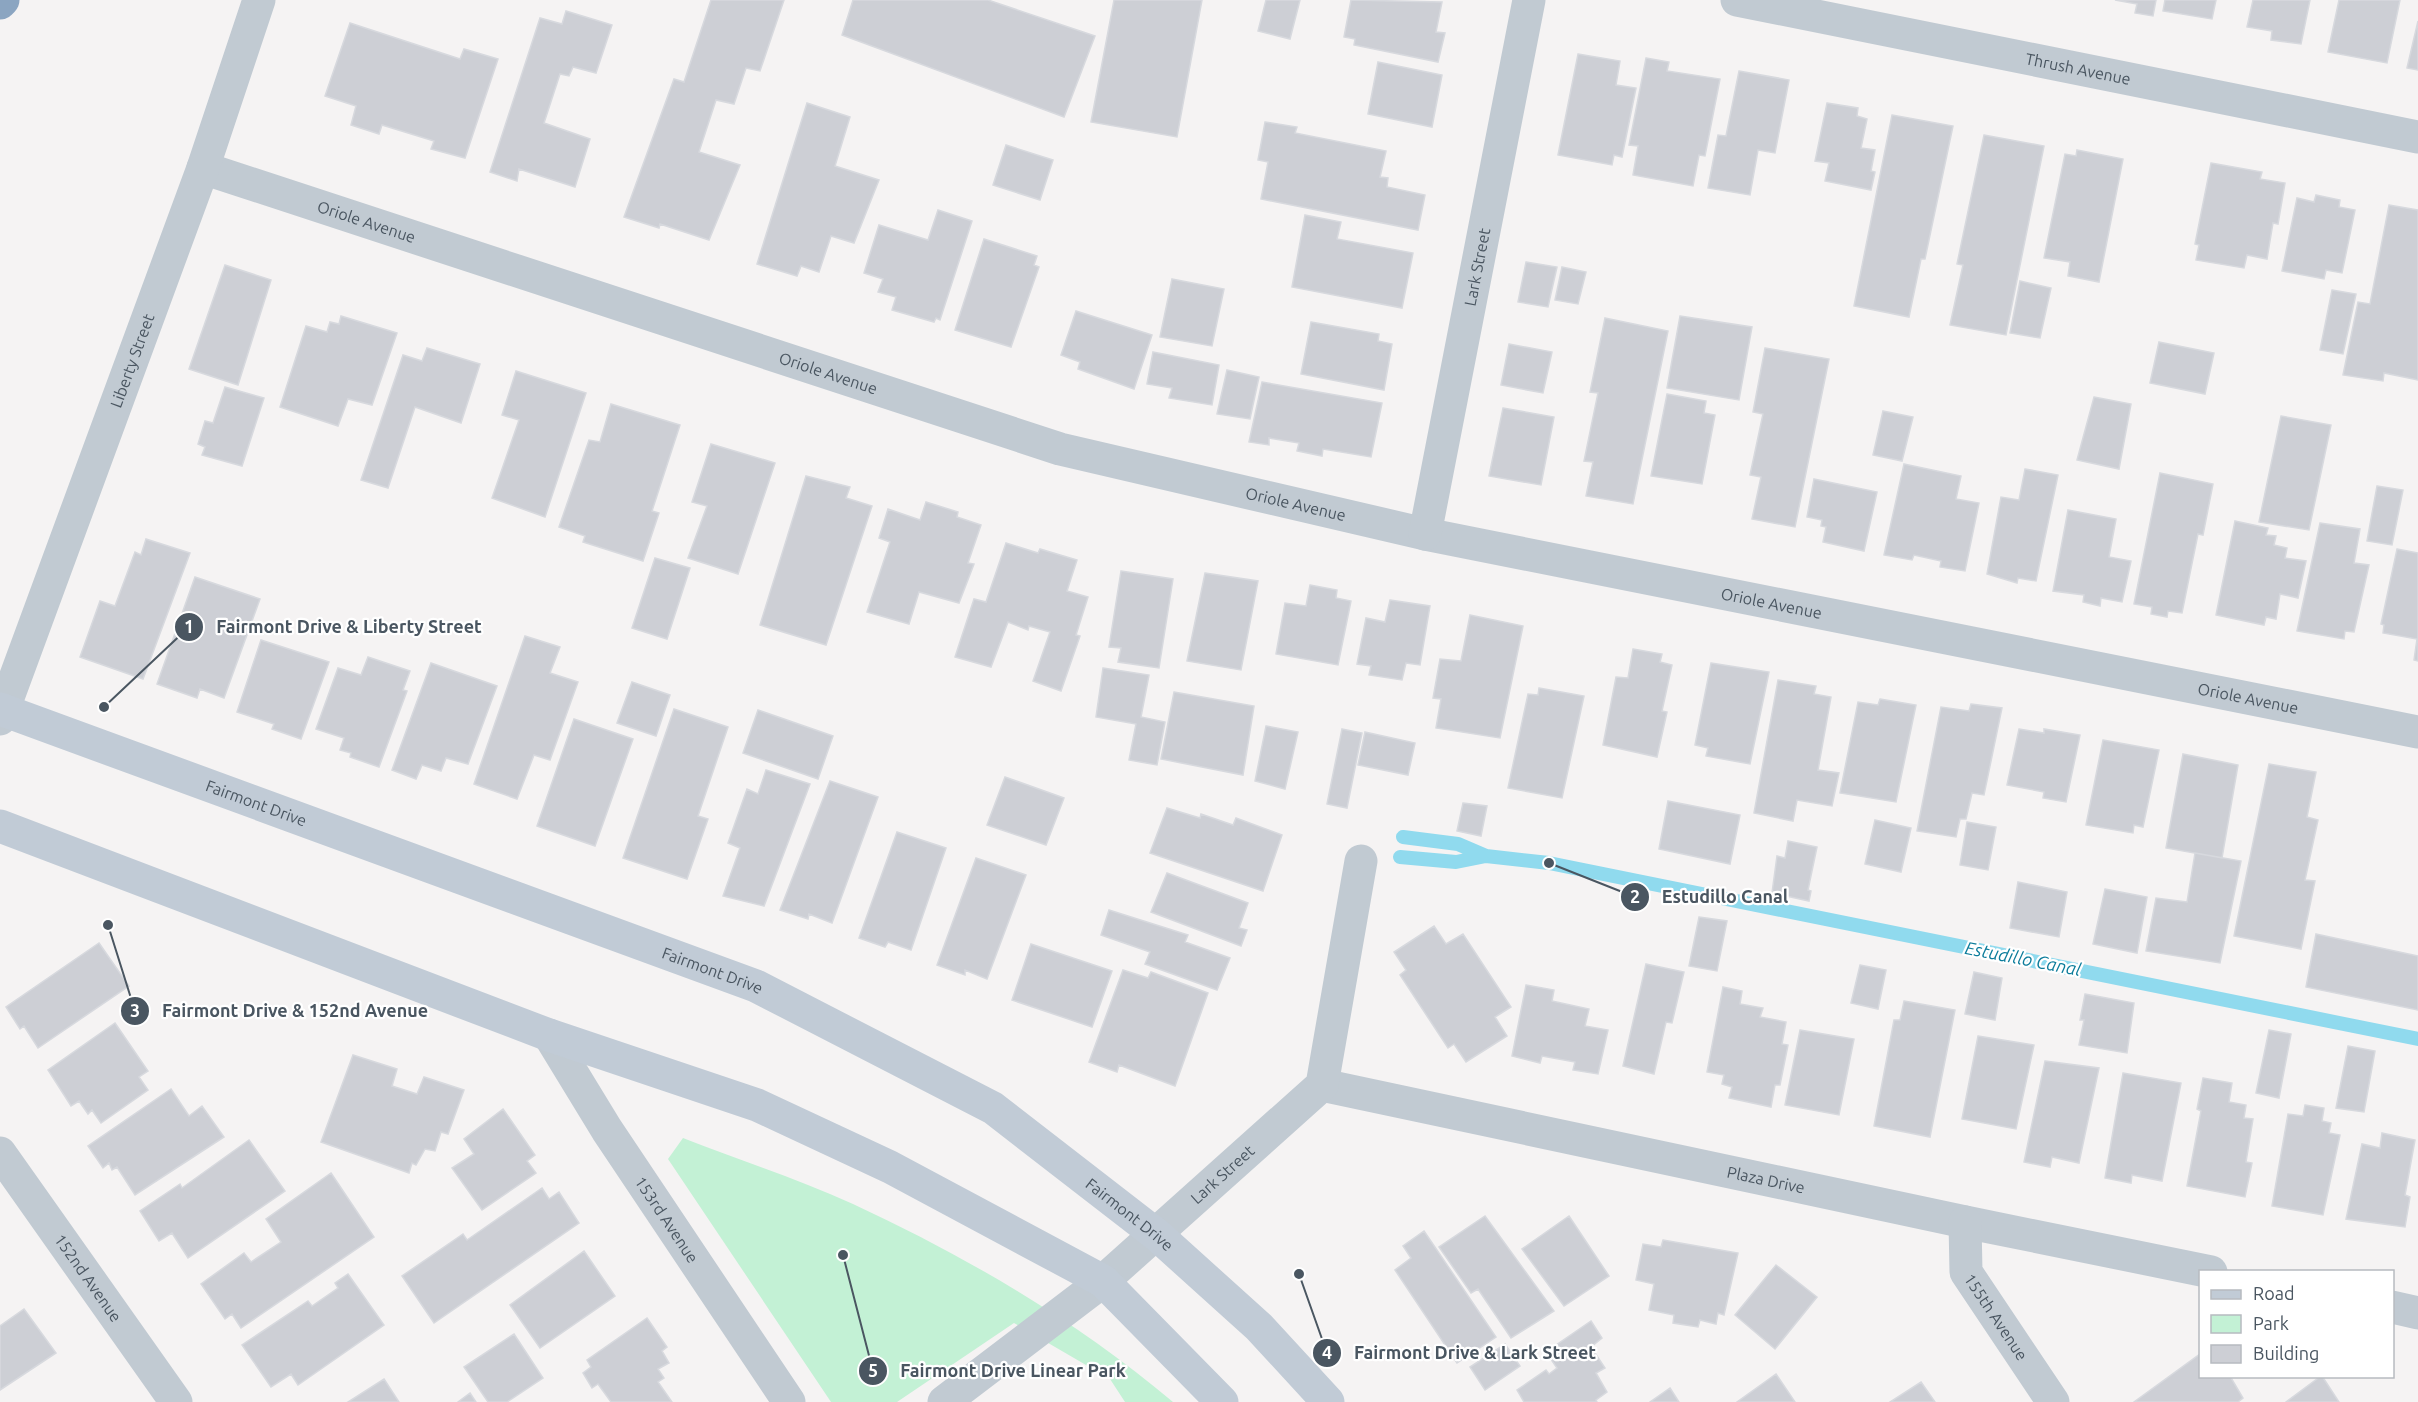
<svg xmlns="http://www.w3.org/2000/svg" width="2418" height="1402" font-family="Ubuntu,sans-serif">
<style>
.green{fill:#c3f1d5}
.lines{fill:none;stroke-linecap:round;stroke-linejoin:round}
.stream{stroke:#90daee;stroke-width:14}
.building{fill:#cdcfd5;stroke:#d7d9de;stroke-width:1.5}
.minor{stroke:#c1cad2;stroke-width:33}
.tertiary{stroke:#c1cad2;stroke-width:33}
.secondary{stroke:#c1cbd6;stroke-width:33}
.motorway{stroke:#8ba5c1;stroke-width:33}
.labels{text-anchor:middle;stroke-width:4.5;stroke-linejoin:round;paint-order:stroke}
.street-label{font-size:16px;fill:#4a5661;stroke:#fff}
.water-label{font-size:18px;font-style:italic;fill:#0c7c9b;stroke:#fff}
.leader{fill:none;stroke:#4a5661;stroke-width:2}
.callout-dot{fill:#4a5661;stroke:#fff;stroke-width:2}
.mark-label{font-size:18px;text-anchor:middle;font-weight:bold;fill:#fff}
.callout-label{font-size:18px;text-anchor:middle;font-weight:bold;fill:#4a5661;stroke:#fff;stroke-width:4.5;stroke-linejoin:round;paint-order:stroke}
</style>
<rect width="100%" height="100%" fill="#f5f3f3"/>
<path class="green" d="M683,1138C739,1160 798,1179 853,1204C967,1257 1077,1321 1173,1402H1125L1110,1379L1014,1323L897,1402H831L668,1159Z"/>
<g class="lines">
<path class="stream" d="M1403,837L1458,844L1486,856L1549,863L2418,1039
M1400,857L1456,862L1486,856"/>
</g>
<path class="building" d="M711,0H784L760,71L746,68L734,104L716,100L699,152L740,165L709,240L660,224L659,228L624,217L674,79L684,82Z
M853,0H988L1095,36L1064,117L842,35Z
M1114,0H1202L1177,137L1091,122Z
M1266,0H1300L1290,39L1258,31Z
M1351,0L1442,2L1436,32L1445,33L1438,62L1354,45L1355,39L1344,37Z
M2115,0H2156L2153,16L2135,13L2137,4Z
M2165,0H2216L2212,19L2163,11Z
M2253,0H2310L2301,44L2271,40L2272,31L2247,27Z
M2339,0H2400L2387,63L2328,52Z
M566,11L612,25L596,73L573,67L569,76L560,74L544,123L590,139L575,187L519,169L517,181L490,172L540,18L562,24Z
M2418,21V70L2407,68Z
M350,23L460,59L464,49L498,59L465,158L431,149L434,141L382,125L379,134L351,125L356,106L325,96Z
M1578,54L1620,61L1616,85L1636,88L1622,157L1614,155L1612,165L1558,155Z
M1646,58L1669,62L1667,71L1720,79L1705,156L1699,155L1693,186L1633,175L1638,146L1629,145Z
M1378,62L1442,75L1432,127L1368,114Z
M1739,71L1789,80L1775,153L1758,150L1750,195L1708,188L1718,135L1726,136Z
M807,103L850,117L835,166L879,180L854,243L831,236L819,272L801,266L797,276L757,264Z
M1827,103L1858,108L1857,116L1867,119L1861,148L1875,150L1871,171L1875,172L1871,190L1825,181L1829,163L1815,161Z
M1892,115L1953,126L1925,259H1921L1909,317L1854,306Z
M1265,122L1297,127L1295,133L1386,151L1380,177L1388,178L1387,187L1425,195L1418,230L1261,199L1268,162L1258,160Z
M1984,135L2044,146L2006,335L1950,325L1963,265L1957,264Z
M1006,145L1053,160L1040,200L993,185Z
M2077,150L2123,159L2099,282L2068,276L2070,262L2044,258L2065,154L2076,156Z
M2211,163L2262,172L2260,179L2285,183L2278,224L2273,223L2267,259L2247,255L2244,268L2196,260L2199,245L2195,244Z
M2316,195L2340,200L2339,207L2355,210L2342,273L2326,270L2324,279L2282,271L2297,198L2314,202Z
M2389,205L2418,210V380L2384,373L2383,381L2343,375L2358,302L2370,304Z
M938,210L972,221L940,320L936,318L934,322L892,310L896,297L878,292L883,279L864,273L879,225L928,240Z
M1305,215L1341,222L1337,239L1413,253L1402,308L1292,287Z
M984,239L1037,256L1034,265L1039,267L1011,347L955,330Z
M1526,262L1557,267L1548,307L1518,302Z
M225,265L271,280L238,385L189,369Z
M1562,267L1586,272L1578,304L1555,300Z
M1172,279L1224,289L1212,346L1160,337Z
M2020,281L2051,288L2040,338L2010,333Z
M2332,290L2356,294L2343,354L2320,350Z
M1076,311L1152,335L1134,389L1078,369L1080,362L1061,355Z
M341,316L397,333L372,405L348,399L338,426L280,407L306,326L327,332L330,322L339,324Z
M1680,316L1752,327L1739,400L1667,388Z
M1605,318L1668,331L1633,504L1586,496L1593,462L1584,461L1598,393L1590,392Z
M1311,322L1379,334L1378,341L1392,344L1384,390L1301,374Z
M2159,342L2214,353L2205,394L2150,383Z
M1509,344L1552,352L1543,393L1501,385Z
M427,348L480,364L461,423L415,407L388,488L361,480L403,355L422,361Z
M1765,348L1829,359L1795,527L1752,519L1761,477L1750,475L1763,414L1753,412Z
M1153,352L1219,365L1212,405L1169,398L1172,388L1147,384Z
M1227,370L1259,377L1250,419L1217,414Z
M516,371L586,393L545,517L492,498L519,420L502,415Z
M1262,382L1382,403L1371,457L1323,449L1322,456L1297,451L1299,443L1269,438V445L1249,442Z
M225,387L264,398L242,466L202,455L205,447L198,444L205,421L213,423Z
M1667,394L1706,401L1704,413L1715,415L1702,484L1651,476Z
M2094,397L2131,404L2119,469L2077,460Z
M611,404L680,425L652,511L659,513L643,561L583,542L585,536L559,527L589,440L600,442Z
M1503,408L1554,417L1541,485L1489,476Z
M1883,411L1913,417L1902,461L1873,455Z
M2281,416L2331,425L2309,530L2259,522Z
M711,444L775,463L738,574L688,558L707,506L692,502Z
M1904,464L1961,476L1956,499L1979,503L1965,571L1940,567L1941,561L1914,555L1912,560L1884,555Z
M2025,469L2058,475L2036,581L2018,578L2017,583L1987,574L2001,497L2019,500Z
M2160,473L2213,484L2203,535L2198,534L2182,613L2168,611L2167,617L2151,614L2152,607L2134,604Z
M806,476L850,487L846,498L872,506L826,645L760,625Z
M1814,479L1877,492L1864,551L1823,542L1826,527L1821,526L1822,520L1807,517Z
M2377,486L2403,490L2392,545L2367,541Z
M926,502L958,512L957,517L981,525L968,563L974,564L959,603L919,592L909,624L867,612L890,542L879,538L888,509L920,520Z
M2068,510L2116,519L2109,557L2131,561L2122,602L2101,598L2100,606L2083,602L2084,595L2053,591Z
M2235,521L2268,528L2266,535L2276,536L2274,545L2287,548L2285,558L2306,561L2298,598L2280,594L2276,619L2266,617L2264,625L2216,615Z
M2320,523L2360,529L2354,563L2369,565L2354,632L2345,631L2344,639L2297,631Z
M146,539L190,553L143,679L80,657L100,601L115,606L135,552L141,555Z
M1006,543L1038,553L1040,549L1077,560L1067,591L1088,597L1076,635L1080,636L1061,691L1033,681L1050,632L1029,626L1028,630L1008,622L991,667L955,657L974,599L986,602Z
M2397,549L2418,553V661L2414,660L2417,639L2383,633L2384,625L2381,624Z
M655,558L690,568L667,639L632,628Z
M1121,571L1173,579L1159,668L1118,662L1121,648L1109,647Z
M1205,573L1258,581L1241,670L1187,661Z
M195,577L260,599L224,698L200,689L197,698L157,684Z
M1310,585L1337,590L1336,598L1351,601L1338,665L1276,654L1285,603L1306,606Z
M1390,600L1430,606L1420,665L1406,663L1402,680L1369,675L1371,666L1357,664L1366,618L1385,622Z
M1470,615L1523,626L1500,738L1436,728L1441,699L1433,698L1440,659L1461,661Z
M525,636L560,647L550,673L578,682L550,760L534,755L517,799L474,784Z
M261,640L329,662L301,739L272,729L274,724L237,712Z
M1633,649L1662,654L1660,662L1672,665L1662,711L1667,712L1657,757L1603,745L1616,677L1628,678Z
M368,657L410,671L403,690L407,691L379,767L350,757L351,753L340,750L344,738L316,729L338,668L361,675Z
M431,663L497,686L468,764L446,758L441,771L422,765L416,779L392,770Z
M1711,663L1769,672L1750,764L1706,756L1708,748L1695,745Z
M1103,668L1149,675L1141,717L1165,722L1157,765L1129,760L1136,724L1096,717Z
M1778,680L1816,686L1814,694L1831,697L1818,770L1839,773L1832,806L1797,800L1793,821L1754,813Z
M632,682L670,695L656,736L617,723Z
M1539,688L1584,696L1562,798L1508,788L1528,694L1538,695Z
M1174,692L1254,706L1243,775L1161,759Z
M1880,699L1916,705L1896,802L1840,793L1858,702L1878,705Z
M1971,704L2002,708L1984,795L1972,793L1966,819H1960L1956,837L1917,831L1941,707L1969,711Z
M674,709L728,727L698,816L708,819L687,879L623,858Z
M758,710L833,736L818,779L743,753Z
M574,719L633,739L595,846L537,826Z
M1266,726L1298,732L1285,789L1255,781Z
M1342,729L1362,733L1347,808L1327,804Z
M2019,729L2044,733V729L2080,735L2066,802L2043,798L2044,792L2007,785Z
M1365,732L1415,743L1408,775L1358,765Z
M2103,740L2159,750L2143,827L2134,825L2133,833L2086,825Z
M2183,754L2238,765L2222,858L2166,848Z
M2269,764L2316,772L2307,817L2318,820L2305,880L2315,881L2301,949L2234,936Z
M766,770L810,784L764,906L723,896L740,848L728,843L747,789L758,794Z
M1005,777L1064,798L1046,845L987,825Z
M830,781L878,797L832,923L809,914L808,919L780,910Z
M1668,801L1740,815L1730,864L1659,849Z
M1463,803L1487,806L1481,836L1457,831Z
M1167,808L1200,818L1201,814L1233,825L1236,818L1282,835L1263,891L1150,853Z
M1875,820L1911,828L1901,872L1865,864Z
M1967,822L1996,827L1988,870L1960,865Z
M897,832L946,848L911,950L888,942L885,947L859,938Z
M1788,841L1817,847L1808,890L1811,891L1809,901L1772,893L1777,856L1785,858Z
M2195,853L2241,861L2220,963L2146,951L2156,898L2187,902Z
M976,858L1026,875L987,979L965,970V975L937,965Z
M1167,873L1248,903L1239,928L1247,930L1241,946L1151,912Z
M2018,882L2067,892L2059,937L2010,928Z
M2105,889L2147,897L2137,953L2093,944Z
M1109,910L1188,935L1185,942L1230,958L1217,990L1145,964L1150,952L1101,935Z
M1699,917L1727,921L1717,971L1689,966Z
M1434,926L1446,944L1463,934L1511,1007L1495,1017L1507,1036L1466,1062L1454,1044L1448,1048L1400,975L1406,970L1394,952Z
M2316,934L2418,956V1010L2306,987Z
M99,943L129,986L38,1048L24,1026L20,1029L6,1007Z
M1031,944L1112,971L1092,1027L1012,1000Z
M1646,964L1684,972L1672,1023L1666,1022L1654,1074L1623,1066Z
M1860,965L1886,970L1878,1009L1851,1003Z
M1123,970L1148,978L1151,972L1208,993L1175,1086L1119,1065L1117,1072L1089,1062Z
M1974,972L2002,978L1995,1020L1965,1014Z
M1526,985L1554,990L1552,1001L1589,1009L1585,1026L1608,1030L1598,1074L1573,1070L1575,1062L1542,1056L1540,1063L1512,1056Z
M1723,987L1742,991L1740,1004L1763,1008L1760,1017L1786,1022L1782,1044L1788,1045L1780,1085H1775L1771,1107L1729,1098L1732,1087L1722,1084L1724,1075L1707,1072Z
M2085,994L2134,1003L2127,1053L2079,1045L2084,1020H2080Z
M1904,1001L1955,1010L1930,1137L1874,1126L1894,1020H1900Z
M115,1023L148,1071L139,1077L148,1090L101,1123L92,1110L88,1114L79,1101L71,1106L48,1070Z
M1800,1030L1854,1039L1839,1115L1785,1105Z
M2269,1030L2291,1034L2279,1098L2256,1093Z
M1978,1036L2034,1045L2016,1129L1962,1119Z
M2348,1046L2375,1051L2364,1112L2336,1108Z
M353,1055L397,1069L392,1086L417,1094L424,1077L464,1090L448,1134L441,1132L435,1151L425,1149L416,1165L412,1163L409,1173L321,1142Z
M2045,1061L2099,1068L2079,1163L2052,1157L2050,1167L2024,1162Z
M2123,1073L2181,1083L2162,1181L2132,1175L2131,1183L2105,1178Z
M2203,1078L2232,1083L2229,1102L2246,1105L2244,1118L2253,1119L2246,1162L2252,1163L2245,1197L2187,1186L2201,1111L2197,1109Z
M171,1089L189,1116L202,1106L224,1137L135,1195L117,1167L112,1170L109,1163L103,1168L88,1146Z
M2305,1105L2324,1108L2322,1121L2331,1123L2329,1133L2340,1135L2323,1215L2272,1206L2288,1114L2303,1116Z
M503,1109L535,1155L527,1161L536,1173L482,1210L452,1168L474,1154L464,1139Z
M2382,1133L2415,1140L2405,1195L2410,1197L2405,1227L2346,1219L2362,1144L2380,1148Z
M249,1140L285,1191L188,1258L172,1233L159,1241L140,1211L180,1184L182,1188Z
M331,1173L374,1237L241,1328L232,1314L225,1319L201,1284L244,1253L251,1262L281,1242L266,1219Z
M542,1188L549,1199L559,1192L579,1223L434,1323L402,1276L463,1234L467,1240Z
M1485,1216L1554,1311L1511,1338L1478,1289L1471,1293L1439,1247Z
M1569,1216L1609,1276L1564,1306L1522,1249Z
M1424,1231L1496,1337L1457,1363L1395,1270L1411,1258L1403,1246Z
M1663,1240L1738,1253L1724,1315L1718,1313L1716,1324L1700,1320L1698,1327L1673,1323L1674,1315L1649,1310L1654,1284L1636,1280L1643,1244L1661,1247Z
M584,1251L615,1296L540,1348L510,1305Z
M1776,1265L1817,1297L1775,1349L1735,1315Z
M348,1274L384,1325L298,1385L291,1374L271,1387L242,1345L308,1301L312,1306L338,1288L335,1283Z
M24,1309L56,1353L0,1390V1326Z
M647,1318L667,1347L662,1351L669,1363L658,1369L664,1378L658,1382L672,1402H611L598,1384L592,1388L583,1373L591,1367L587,1360Z
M1591,1321L1602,1338L1591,1347L1605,1368L1596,1373L1607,1392L1596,1400L1597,1402H1524L1517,1390L1546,1370L1549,1374L1557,1368L1546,1352Z
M514,1334L543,1378L507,1402H488L464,1367Z
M1505,1344L1520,1366L1485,1390L1470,1367Z
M2200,1354V1376H2230L2243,1398L2238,1402H2134Z
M1776,1374L1795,1402H1737Z
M2322,1376L2339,1402H2286L2321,1376Z
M384,1379L399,1402H348Z
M1921,1382L1935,1402H1890Z
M1670,1388L1679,1402H1650Z
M470,1393L476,1402H458Z"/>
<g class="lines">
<g class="minor">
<path id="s1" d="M1737,0L2418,137"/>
<path id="s2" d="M203,168L1060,449L1425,534L2418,732"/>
<path id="s3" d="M1425,534L1529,0"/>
<path id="s4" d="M549,1035L607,1130L789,1402"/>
<path id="s5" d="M1322,1085L1965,1222L2211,1272"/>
<path id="s6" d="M0,1153L176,1402"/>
<path id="s7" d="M1965,1222L1966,1272L2053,1402"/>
<path d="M2392,1307L2418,1313"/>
<path id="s8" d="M944,1402L1103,1281L1322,1085L1361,861"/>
</g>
<path class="tertiary" id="s9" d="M0,719L203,168L259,0"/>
<g class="secondary">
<path id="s10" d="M0,709L756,986L993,1108L1157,1235L1259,1327L1328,1402"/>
<path d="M0,826L549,1035L757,1105L890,1167L1103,1281L1222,1402"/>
</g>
<path class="motorway" d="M0,3L3,0"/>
</g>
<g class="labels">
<g class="street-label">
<text dy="6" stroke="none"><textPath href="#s1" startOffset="348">Thrush Avenue</textPath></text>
<text dy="6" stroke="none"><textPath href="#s2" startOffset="172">Oriole Avenue</textPath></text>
<text dy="6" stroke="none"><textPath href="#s3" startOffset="272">Lark Street</textPath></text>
<text dy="6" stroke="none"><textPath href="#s9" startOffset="382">Liberty Street</textPath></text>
<text dy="6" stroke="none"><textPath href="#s2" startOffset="658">Oriole Avenue</textPath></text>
<text dy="6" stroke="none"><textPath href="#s2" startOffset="1144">Oriole Avenue</textPath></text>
<text dy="6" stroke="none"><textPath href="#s2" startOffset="1630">Oriole Avenue</textPath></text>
<text dy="6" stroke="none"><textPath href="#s2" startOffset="2116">Oriole Avenue</textPath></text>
<text dy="6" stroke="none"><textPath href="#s10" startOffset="273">Fairmont Drive</textPath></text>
<text dy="6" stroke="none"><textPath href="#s10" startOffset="759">Fairmont Drive</textPath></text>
<text dy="6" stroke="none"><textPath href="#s8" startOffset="360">Lark Street</textPath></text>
<text dy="6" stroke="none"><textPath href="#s5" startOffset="454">Plaza Drive</textPath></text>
<text dy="6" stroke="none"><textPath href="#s10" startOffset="1245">Fairmont Drive</textPath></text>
<text dy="6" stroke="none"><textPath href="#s4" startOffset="219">153rd Avenue</textPath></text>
<text dy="6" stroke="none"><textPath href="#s6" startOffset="153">152nd Avenue</textPath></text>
<text dy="6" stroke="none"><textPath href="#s7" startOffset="104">155th Avenue</textPath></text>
</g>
<g class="water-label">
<text transform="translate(2023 959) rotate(11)" y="6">Estudillo Canal</text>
</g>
</g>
<path class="leader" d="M104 707L189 627M1549 863L1635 897M108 925L135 1011M1299 1274L1327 1353M843 1255L873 1371"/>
<g class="callout-dot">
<circle cx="104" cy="707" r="6"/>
<circle cx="1549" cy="863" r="6"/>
<circle cx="108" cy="925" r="6"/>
<circle cx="1299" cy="1274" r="6"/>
<circle cx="843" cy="1255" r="6"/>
<circle cx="189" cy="627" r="15"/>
<circle cx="1635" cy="897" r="15"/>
<circle cx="135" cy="1011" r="15"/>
<circle cx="1327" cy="1353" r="15"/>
<circle cx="873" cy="1371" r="15"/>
</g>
<g class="mark-label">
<text x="189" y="633">1</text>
<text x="1635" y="903">2</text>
<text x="135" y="1017">3</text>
<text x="1327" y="1359">4</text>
<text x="873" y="1377">5</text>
</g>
<g class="callout-label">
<text x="349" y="633">Fairmont Drive &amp; Liberty Street</text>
<text x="1725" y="903">Estudillo Canal</text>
<text x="295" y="1017">Fairmont Drive &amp; 152nd Avenue</text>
<text x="1475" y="1359">Fairmont Drive &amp; Lark Street</text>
<text x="1013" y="1377">Fairmont Drive Linear Park</text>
</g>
<rect x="2199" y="1270" width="195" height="108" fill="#ffffff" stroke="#b7bbc0" stroke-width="1.5"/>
<rect x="2211" y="1290" width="30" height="9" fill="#c1cbd6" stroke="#b7bbc0" stroke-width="1.5"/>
<text x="2253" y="1300" font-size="18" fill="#4a5661">Road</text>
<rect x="2211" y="1315" width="30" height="18" fill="#c3f1d5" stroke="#b7bbc0" stroke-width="1.5"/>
<text x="2253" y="1330" font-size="18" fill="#4a5661">Park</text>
<rect x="2211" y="1345" width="30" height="18" fill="#cdcfd5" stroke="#b7bbc0" stroke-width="1.5"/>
<text x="2253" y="1360" font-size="18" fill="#4a5661">Building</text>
</svg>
